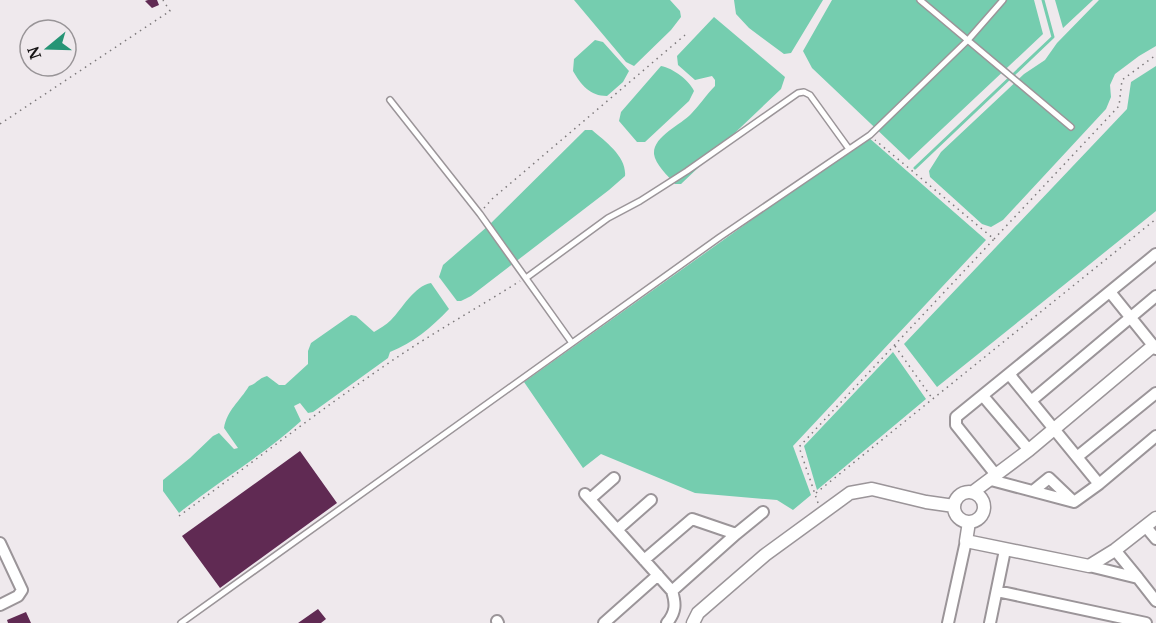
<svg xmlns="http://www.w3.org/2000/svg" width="1156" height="623" font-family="'PT Serif',serif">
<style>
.water{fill:#75cdaf}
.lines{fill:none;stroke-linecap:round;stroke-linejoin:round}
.stream{stroke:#75cdaf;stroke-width:3}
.building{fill:#602a53}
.service-casing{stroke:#9b9599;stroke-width:8}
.minor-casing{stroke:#9b9599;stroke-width:14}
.tertiary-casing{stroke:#9b9599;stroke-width:15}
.path{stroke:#7d797b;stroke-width:1.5;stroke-dasharray:1.5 4.5;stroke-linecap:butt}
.service{stroke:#fff;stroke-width:5}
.minor{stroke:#fff;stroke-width:10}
.tertiary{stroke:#fff;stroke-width:12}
</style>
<rect width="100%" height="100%" fill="#efe9ed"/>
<path class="water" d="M574,0H670L680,11L681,17L671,30L634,66L626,62Z
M734,0H823L791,53L784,54L749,28L736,14Z
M832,0H1034L1043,34L909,160L812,68L803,51Z
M1055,0H1093L1063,28Z
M1099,0H1156V46L1139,56L1115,74L1110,85L1111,97L1106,109L1003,220L991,227L982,224L930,177L929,171L941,152L1024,74L1045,60L1057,43Z
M714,17L785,77L781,89L681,184H675C668,176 655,164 654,154C653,136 681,125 691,114C699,106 706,95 715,86V80L712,76L695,80L678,65L677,56Z
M595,40L603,42L629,71L623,82L607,96C590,96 581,85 573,71L574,59Z
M661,66C673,68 690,81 694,91L689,101L645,142H637L619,121L621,112Z
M1156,66V211L937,387L904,344L1127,109L1131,82Z
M585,130H592C606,142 627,157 625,176L609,190L471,296L461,301H457L439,277L443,265L488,226Z
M868,137L986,240L793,446L811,495L793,510L777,500L695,493L601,454L583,468L524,382Z
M431,283L449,309C432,327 413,343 390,352L388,358L313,412L308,413L300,403L294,406L301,421C264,455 218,481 179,513L163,491V480L190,458L213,436L219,433L234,449L238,448L224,428C227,410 240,401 249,386C256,384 259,378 267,376L279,385H285L308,364V351L311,343L351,315L356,316L374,332C380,328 386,325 391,320C402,309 414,286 431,283Z
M893,352L926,399L817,490L804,446Z"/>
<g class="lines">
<path class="stream" d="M915,168L1053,37L1043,0"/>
</g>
<path class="building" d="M148,0H157L159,5L152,8L145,1Z
M300,451L337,503L220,588L182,536Z
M318,609L326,619L321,623H298Z
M26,612L31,623H8L7,620Z"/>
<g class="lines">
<defs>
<path id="service" d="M920,0L1071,127
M390,100L480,214L572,343
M526,278L608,218L640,201L687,171L798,93L804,92L810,95L849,149
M181,623L720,237L870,135L968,40L1003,0"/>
<path id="minor" d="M1110,292L1156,349
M1009,374L1099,484
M983,396L1029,450
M1031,401L1156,296
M1077,457L1156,393
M996,475L956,425V417L1156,254
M991,480L1074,502
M1033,491L1049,478L1072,500
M585,494L672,591C676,604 676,612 667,623
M590,499L614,478
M1074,502L1099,484L1156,436
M1146,527L1156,539
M618,529L651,500
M736,534L763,512
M0,543L22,590L18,596L0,605
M1115,550L1138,578
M644,560L692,519L736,534L672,591
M1089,566L1138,578L1156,601
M997,591L1146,623
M497,621L498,623
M604,623L658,575
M948,623L966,541
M990,623L1005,550"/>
<path id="tertiary" d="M954 507a15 15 0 1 1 30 0a15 15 0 1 1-30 0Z
M973,492L1029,450L1153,346
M969,522L966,541L1089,566L1115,550L1156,518
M693,623L698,613L765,555L850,493L872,489L926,502L954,506"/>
</defs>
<use href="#service" class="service-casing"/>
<use href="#minor" class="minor-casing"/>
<use href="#tertiary" class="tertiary-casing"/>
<path class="path" d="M0,124L170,11L163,0
M484,208L492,199L685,35
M994,239L1119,106L1122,80L1156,55
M895,346L932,398
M816,493L1156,219
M818,503L799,447L994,239L875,140
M179,516C251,464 322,408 396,358C436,331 479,307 520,281"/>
<use href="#service" class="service"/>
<use href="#minor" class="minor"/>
<use href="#tertiary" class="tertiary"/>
</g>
<g transform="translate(48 48) rotate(251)"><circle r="28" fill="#efe9ed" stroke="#989497" stroke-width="1.5"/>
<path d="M0-4.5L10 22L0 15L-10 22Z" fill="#269475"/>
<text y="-9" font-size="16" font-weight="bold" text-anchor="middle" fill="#161415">N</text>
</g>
</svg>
